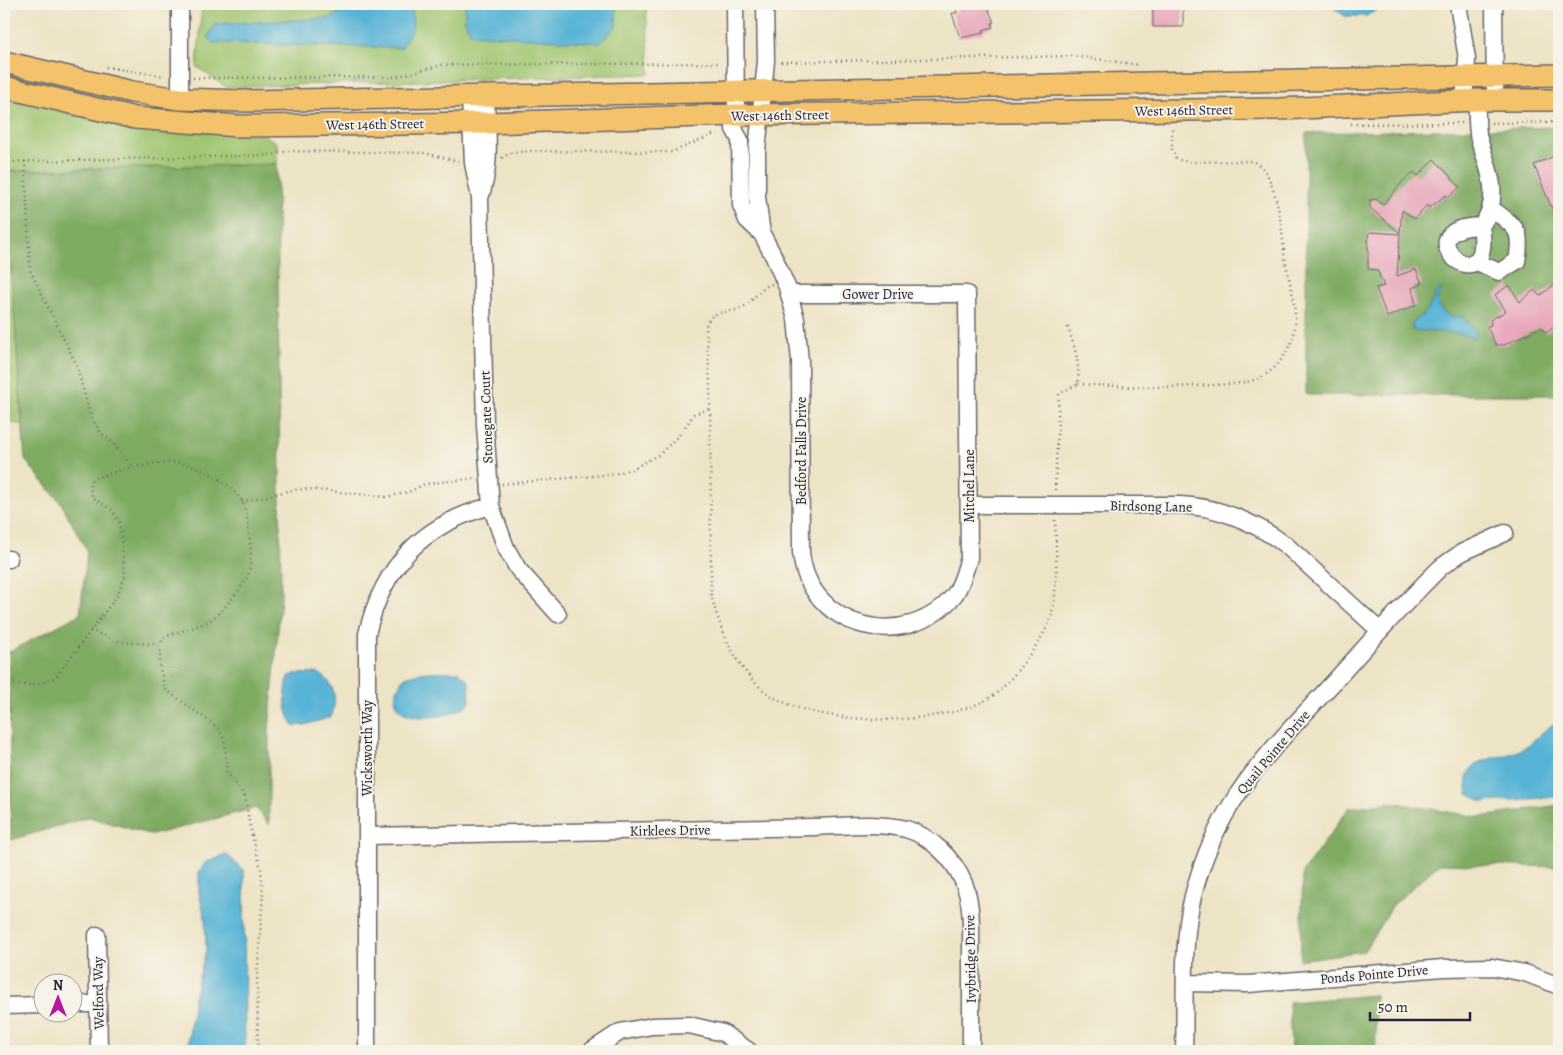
<svg xmlns="http://www.w3.org/2000/svg" width="1563" height="1055" font-family="Alegreya,serif">
<style>
.green{fill:#9fc46f;stroke:#607355}
.forest{fill:#7faa62;stroke:#50664e}
.water{fill:#57b3d5;stroke:#3c6a88}
.building{fill:#e7a5b9}
.lines{fill:none;stroke-linecap:round;stroke-linejoin:round}
.minor-casing{stroke:#69666b;stroke-width:19}
.major-casing{stroke:#69666b;stroke-width:24}
.path{stroke:#69666b;stroke-width:2.5;stroke-dasharray:1 4;stroke-linecap:butt}
.minor{stroke:#fff;stroke-width:16}
.major{stroke:#f4c26a;stroke-width:21}
.labels{text-anchor:middle;stroke-width:4;stroke-linejoin:round;paint-order:stroke}
.street-label{font-size:14px;fill:#22223b;stroke:#f7f3e8}
</style>
<rect width="100%" height="100%" fill="#f7f3e8"/>
<filter id="ink" filterUnits="userSpaceOnUse"><feTurbulence type="fractalNoise" baseFrequency=".02" numOctaves="2"/><feDisplacementMap in="SourceGraphic" scale="10" xChannelSelector="R" yChannelSelector="G"/><feConvolveMatrix kernelMatrix="1 2 1 2 8 2 1 2 1" color-interpolation-filters="sRGB"/></filter>
<filter id="wash" filterUnits="userSpaceOnUse"><feTurbulence type="fractalNoise" baseFrequency=".0096" numOctaves="4" result="noise"/><feDisplacementMap in="SourceGraphic" scale="20" xChannelSelector="R" yChannelSelector="G"/><feGaussianBlur stdDeviation="1.12" result="paint"/><feColorMatrix in="noise" values="0 0 0 0 0 0 0 0 0 0 0 0 0 0 0 0 0 1.4 0 .05"/><feComposite in="paint" operator="in"/></filter>
<g filter="url(#wash)">
<rect width="100%" height="100%" fill="#ede3c5"/>
<path class="green" d="M293,4H646L650,74L226,87L197,67L202,6Z
M4,97L125,127L264,135L277,143V164L4,171L22,424L4,423Z"/>
<path class="forest" d="M1559,127V395H1306V133Z
M277,164L281,597L269,731V825L256,808L152,835L89,817L11,840L9,652L80,614L87,551L61,503L25,460L4,171Z
M1389,802L1480,817L1559,805V867L1439,864L1393,905L1364,951L1300,960L1303,872L1349,808Z
M1375,995L1376,1051H1291L1289,1002Z"/>
<path class="water" d="M348,4H411L413,27L401,48L213,43L208,37L215,24L331,18Z
M465,4H616V26L600,43L471,34L465,21Z
M1327,4H1388L1366,16H1345Z
M1439,288L1442,290L1437,300C1440,315 1451,317 1463,317L1476,332L1474,338L1457,333L1412,330V324L1428,310Z
M459,672L469,681L470,702C454,721 384,727 397,691C399,685 402,678 408,676C423,670 443,672 459,672Z
M318,673C335,681 338,701 331,717L305,725L294,726C283,710 285,695 288,677L295,674Z
M1559,721V797L1483,802L1468,794C1459,756 1495,761 1518,751C1533,744 1544,728 1559,721Z
M227,855L244,871L245,1051H187L194,997L206,950L205,918L199,893V872L206,862Z"/>
<g id="blocks">
<path class="building" d="M971,4H986L994,22L992,23L993,27L983,30L984,33L960,38L952,13H957L956,8Z
M1153,4L1183,5V27H1153Z
M1559,154V226L1534,165Z
M1434,159L1460,187L1449,197L1446,195L1429,208L1427,205L1415,219L1402,210L1400,233L1370,208V200L1376,199L1383,205L1404,180L1414,172L1418,176Z
M1371,232L1400,234L1397,276L1416,269L1422,284L1412,288L1416,305L1387,317L1376,288L1384,286L1377,270L1368,269V234Z
M1555,284L1559,290V323L1546,333L1541,327L1504,345H1496L1487,327L1491,325L1490,320L1506,311L1495,295L1509,285L1520,302L1534,290L1540,296Z"/>
</g>
</g>
<g filter="url(#ink)">
<use href="#blocks" fill-opacity="0" stroke="#69666b" stroke-width="1"/>
<g class="lines">
<defs>
<path id="minor" d="M180,4V99
M735,4L736,115L734,129L740,140L741,205L747,220L762,234L774,257L787,287L796,319L800,361L801,552C808,630 908,654 955,594C962,584 965,570 969,558L967,294H789
M1458,4L1467,59L1464,101
M1494,4L1495,100
M470,97L473,163L480,198L485,425L491,506L506,548L518,569L558,614
M1477,100C1477,112 1476,127 1479,139C1488,168 1503,198 1481,226
M480,198C492,165 487,131 486,97
M1481,226C1495,311 1397,228 1481,226Z
M762,234L757,197V151L766,61L765,4
M1475,261L1499,272L1517,261C1523,228 1516,228 1491,208
M970,505H1180C1220,507 1255,522 1287,546L1380,631
M4,559H9
M368,836L815,827C844,826 877,822 906,829C930,836 953,858 963,881C973,903 971,933 971,956C971,988 971,1020 971,1051
M97,935L99,1051
M1186,983L1248,984L1443,968L1492,967L1525,973L1559,986
M72,1004H98
M4,1006L42,1005
M367,1051V634C383,566 422,524 491,506
M591,1051L620,1032L652,1026L689,1025L723,1033L749,1051
M1184,1051C1186,1002 1181,944 1193,896C1217,800 1268,754 1332,684C1368,644 1403,604 1441,567L1461,553L1505,533"/>
<path id="major" d="M4,62L132,92L180,99L243,101L1559,75
M4,87L135,118L238,126L487,123L736,115L1279,109L1477,100H1559"/>
</defs>
<use href="#minor" class="minor-casing"/>
<use href="#major" class="major-casing"/>
<path class="path" d="M781,62L1073,56L1140,65
M106,67L165,76
M193,78L395,77L442,65L721,63
M1491,123L1559,122
M1351,124L1463,123
M502,158L510,153L529,151L672,152L717,133
M25,161L30,270L76,364L91,417L101,433L112,442L132,467C147,466 166,460 181,463C204,468 232,482 243,504C247,513 248,524 249,534C251,546 252,560 249,572C244,587 228,604 217,615C201,629 180,629 162,639L159,664L165,689L218,728L225,741L227,772L245,797L250,827L261,869L263,893L257,979L258,1051
M4,162L271,155L288,151L425,153L458,161
M772,284C758,288 753,303 741,308C727,315 711,308 706,326L710,383L711,594C719,628 735,666 762,689C807,728 946,729 994,695C1009,685 1044,638 1050,620C1059,591 1056,548 1055,518
M1078,384C1124,387 1169,388 1214,385C1229,384 1246,384 1259,378C1278,370 1293,346 1295,327C1297,302 1287,276 1284,252C1282,227 1278,196 1267,174C1264,168 1259,165 1253,161L1188,162L1176,159L1172,151V127
M502,484L614,474L632,469L660,454L681,433L694,414L709,409
M1055,490L1059,394L1078,384C1080,362 1074,345 1067,325
M242,502L292,490L309,489L387,497L408,492L425,484L476,478
M90,630L120,642L153,644L160,647
M4,682C23,687 38,686 56,677L117,596L125,576L119,522L112,510L92,497L90,485L92,479L132,467"/>
<use href="#minor" class="minor"/>
<use href="#major" class="major"/>
</g>
</g>
<g class="labels">
<g class="street-label">
<text transform="translate(1184 110) rotate(-1)" y="5">West 146th Street</text>
<text transform="translate(780 115) rotate(-1)" y="5">West 146th Street</text>
<text transform="translate(375 124) rotate(-1)" y="5">West 146th Street</text>
<text x="878" y="299">Gower Drive</text>
<text transform="translate(486 417) rotate(-92)" y="5">Stonegate Court</text>
<text transform="translate(801 451) rotate(-90)" y="5">Bedford Falls Drive</text>
<text transform="translate(969 486) rotate(-90)" y="5">Mitchel Lane</text>
<text transform="translate(1151 506) rotate(1)" y="5">Birdsong Lane</text>
<text transform="translate(367 748) rotate(-90)" y="5">Wicksworth Way</text>
<text transform="translate(1273 752) rotate(-50)" y="5">Quail Pointe Drive</text>
<text transform="translate(670 830) rotate(-1)" y="5">Kirklees Drive</text>
<text transform="translate(970 959) rotate(-91)" y="5">Ivybridge Drive</text>
<text transform="translate(1374 974) rotate(-5)" y="5">Ponds Pointe Drive</text>
<text transform="translate(98 993) rotate(-91)" y="5">Welford Way</text>
</g>
</g>
<rect width="1563" height="1055" fill="none" stroke="#f7f3e8" stroke-width="20"/>
<g transform="translate(58 998)"><circle r="24" fill="#f7f3e8" stroke="#a29fa3"/>
<path d="M0-4L9 19L0 12L-9 19Z" fill="#b5179e"/>
<text y="-8" font-size="14" font-weight="bold" text-anchor="middle" fill="#22223b">N</text>
</g>
<path d="M1370 1012v8h100v-8" fill="none" stroke="#22223b" stroke-width="2.5"/>
<text x="1378" y="1012" font-size="15" fill="#22223b" stroke="#f7f3e8" stroke-width="4" paint-order="stroke">50 m</text>
</svg>
